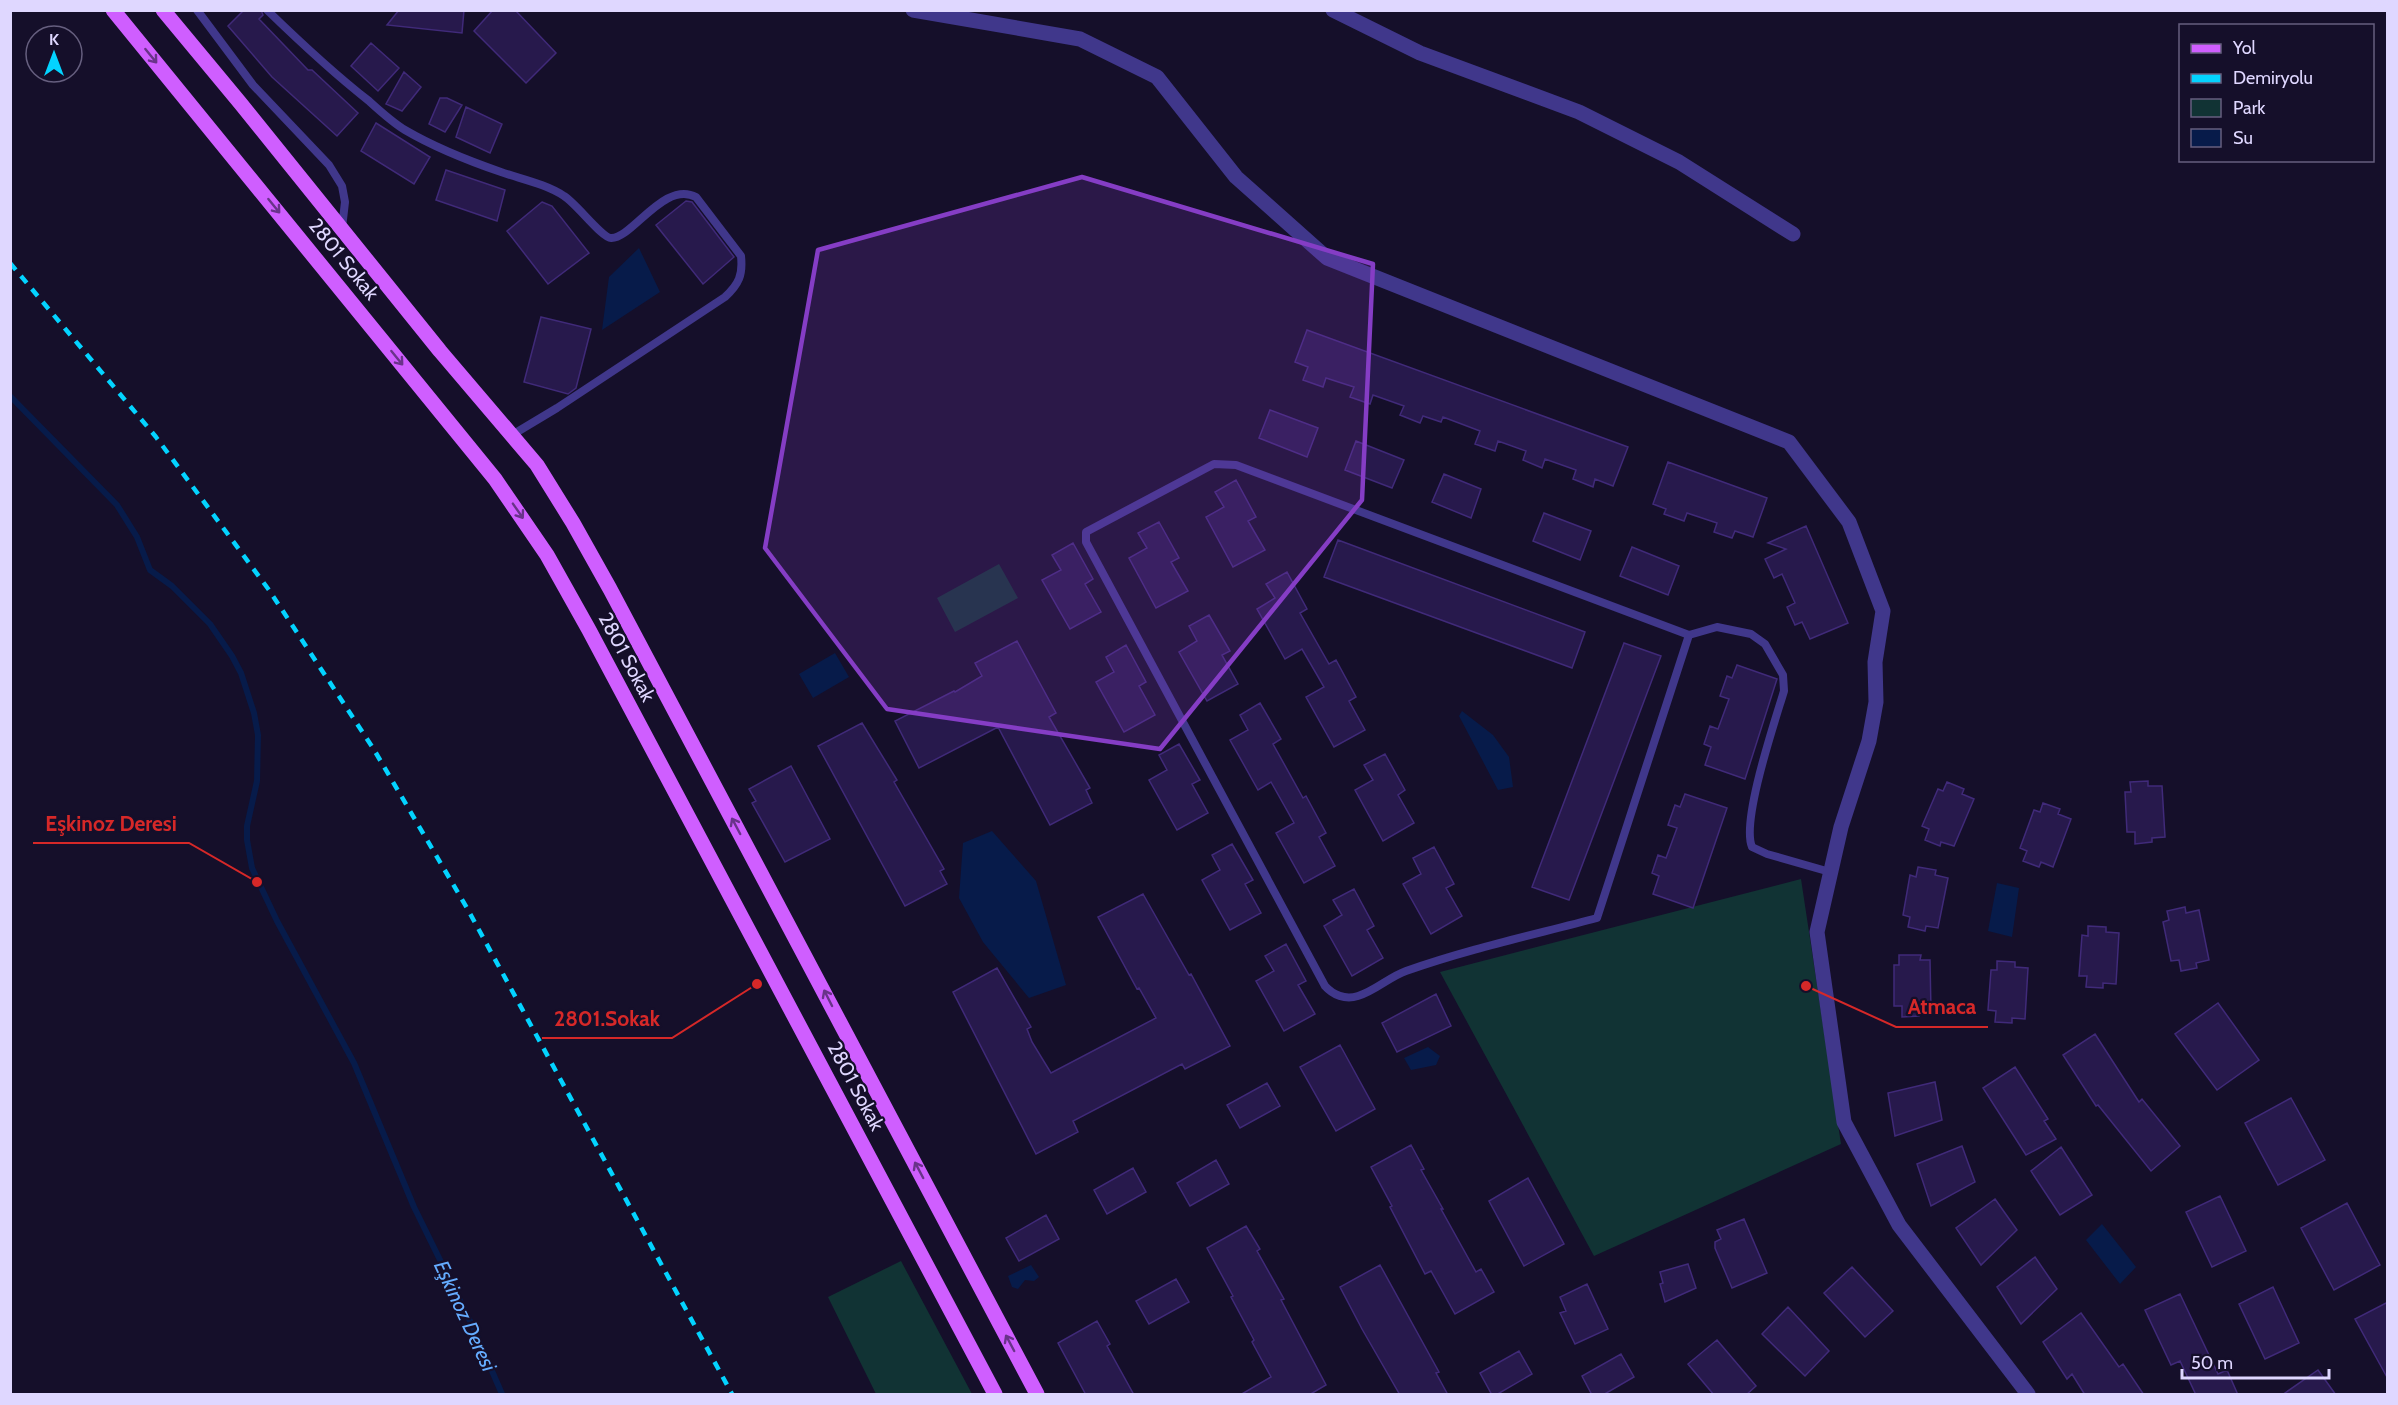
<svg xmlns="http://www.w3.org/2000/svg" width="2398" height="1405" font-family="Cabin,sans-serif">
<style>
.green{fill:#113334}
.water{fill:#071b4a}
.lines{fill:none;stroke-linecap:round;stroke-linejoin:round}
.stream{stroke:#071b4a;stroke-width:6}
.building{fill:#27194c;stroke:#402a79;stroke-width:1.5}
.service{stroke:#40378b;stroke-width:8}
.minor{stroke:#40378b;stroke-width:15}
.primary{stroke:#cf5eff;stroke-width:15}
.rail{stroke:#03d3ff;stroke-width:4.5;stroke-dasharray:9 8;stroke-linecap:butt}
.oneway{stroke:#69338a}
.marked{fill:#853dc5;fill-opacity:0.2;stroke:#853dc5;stroke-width:4.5;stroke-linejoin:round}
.labels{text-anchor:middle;stroke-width:4.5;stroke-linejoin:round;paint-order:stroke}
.street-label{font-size:20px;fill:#dfd7ff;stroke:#150f2a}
.water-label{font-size:21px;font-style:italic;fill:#65acff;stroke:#150f2a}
.leader{fill:none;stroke:#d62828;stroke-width:2}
.callout-dot{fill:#d62828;stroke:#150f2a;stroke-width:2}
.callout-label{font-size:21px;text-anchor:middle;font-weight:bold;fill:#d62828;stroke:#150f2a;stroke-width:4.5;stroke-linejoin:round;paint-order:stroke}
</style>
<rect width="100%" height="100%" fill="#150f2a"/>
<path class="green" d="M999,564L1018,598L955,632L937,598Z
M1801,879L1841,1144L1594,1256L1440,972Z
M901,1261L972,1394H876L828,1297Z"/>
<path class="water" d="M639,248L660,292L602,330L609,277Z
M835,653L849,677L813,698L799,674Z
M1462,711L1493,735L1509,757L1513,787L1498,790L1459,716Z
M992,831L1036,881L1066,985L1029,998L983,942L959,898L963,843Z
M1997,883L2019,888L2012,937L1988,931Z
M1428,1047L1440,1056L1436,1065L1411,1070L1404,1058Z
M2102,1224L2136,1267L2120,1284L2086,1240Z
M1031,1265L1039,1277L1034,1281L1025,1280L1018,1289L1012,1287L1008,1276Z"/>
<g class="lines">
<path class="stream" d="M10,396L117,505L137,537L150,570L172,586L210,624L232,656L241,673L254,713L258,735L257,781L247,826V840L252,868L277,921L354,1063L414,1207L472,1325L502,1394"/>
</g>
<path class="building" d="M244,10H261L263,15L259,19L308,70H312L358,113L337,136L272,77L228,26Z
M399,10H464L462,33L387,25Z
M493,10H515L556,53L526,83L474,31Z
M371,43L399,68L378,91L351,66Z
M404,72L421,87L402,111L386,104Z
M440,98H447L462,105L445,132L429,124Z
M466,107L502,124L490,153L456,137Z
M376,123L430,157L414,184L361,151Z
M446,170L505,190L497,221L436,200Z
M686,201L692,202L734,257L703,284L656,225Z
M542,202L552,206L589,253L548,284L507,231Z
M541,317L591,329L576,388L568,394L524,382Z
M1307,330L1628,447L1613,486L1595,479L1593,487L1573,479L1576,470L1545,459L1542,468L1523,460L1526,451L1498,441L1495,451L1475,444L1480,431L1443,417L1441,422L1423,416L1420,423L1400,415L1404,406L1373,395L1370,404L1350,397L1354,387L1326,378L1323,387L1303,380L1308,367L1295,362Z
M1270,410L1318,428L1307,457L1259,438Z
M1356,441L1404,460L1392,488L1345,470Z
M1668,462L1767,498L1753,537L1735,531L1732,538L1714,532L1717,523L1687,513L1684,521L1664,514L1666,509L1653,504Z
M1444,474L1481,489L1471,518L1432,502Z
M1236,480L1256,517L1248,521L1265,550L1233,567L1206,517L1224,507L1215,492Z
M1544,513L1591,531L1580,560L1533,541Z
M1159,522L1179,558L1171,562L1188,591L1156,608L1129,558L1147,548L1138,533Z
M1806,526L1848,623L1810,639L1802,622L1795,625L1787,607L1795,603L1782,574L1774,578L1765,559L1786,549L1768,543Z
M1338,540L1585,632L1572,668L1324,577Z
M1073,543L1093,579L1085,584L1101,612L1070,629L1042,580L1061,570L1052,555Z
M1632,547L1679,566L1668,595L1620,576Z
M1287,572L1307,609L1300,613L1329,664L1336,660L1356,697L1349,701L1365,730L1334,747L1306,697L1324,687L1302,649L1285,659L1257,609L1275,598L1266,584Z
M1209,615L1230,651L1222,655L1238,684L1207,701L1179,652L1197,641L1189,626Z
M1017,641L1056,713L1049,717L1090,788L1086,790L1092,803L1050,825L998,727L919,768L895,721L954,691L955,692L982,676L975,663Z
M1624,643L1661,656L1569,900L1532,887Z
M1126,645L1146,682L1139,686L1155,715L1124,732L1096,682L1114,672L1106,657Z
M1737,665L1777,679L1745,779L1705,765L1711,747L1704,744L1710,726L1718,729L1729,699L1720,696L1727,676L1732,678Z
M1260,703L1281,739L1273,744L1303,798L1306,796L1326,833L1319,837L1335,866L1304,883L1276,833L1294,823L1271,782L1258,790L1230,740L1248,730L1240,715Z
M862,723L897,780L894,782L944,869L940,871L947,884L905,906L818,746Z
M1179,744L1200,780L1192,784L1208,813L1177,830L1149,780L1167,770L1159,755Z
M1385,754L1405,790L1398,795L1414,823L1383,841L1355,790L1373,780L1364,765Z
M791,766L830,839L785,862L752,803L756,801L749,789Z
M2148,781V786H2162L2165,837L2152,838V842L2135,844V832H2127L2125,792H2131L2130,782Z
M1947,782L1964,789L1962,794L1974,799L1954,846L1941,842L1940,846L1925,840L1929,829L1922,826L1938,789L1943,791Z
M1685,794L1727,808L1693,908L1653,894L1659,876L1652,873L1658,855L1666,858L1677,828L1668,825L1675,805L1680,807Z
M2043,803L2060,809L2058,814L2071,819L2053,867L2041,862L2039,867L2023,861L2027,851L2020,848L2034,810L2040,812Z
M1232,844L1253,880L1245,884L1261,913L1230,930L1202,880L1220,870L1212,855Z
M1434,847L1454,884L1446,888L1462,916L1431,934L1403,884L1421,874L1413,858Z
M1918,867L1936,870L1935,875L1948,878L1938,928L1926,926L1925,931L1908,927L1910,917L1903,915L1910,875L1916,877Z
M1354,889L1374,926L1367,930L1383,958L1352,976L1324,926L1342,915L1333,900Z
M1143,894L1189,975L1191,974L1230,1046L1185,1069L1182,1064L1073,1121L1078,1132L1036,1154L953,992L997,968L1031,1027L1027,1029L1032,1042L1051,1073L1156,1018L1139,988L1137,989L1098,917Z
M2185,907L2186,913L2199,910L2209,960L2196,963L2197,968L2181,971L2179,960L2171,961L2163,922L2169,920L2167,911Z
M2088,926L2106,927V932L2119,933L2116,984L2103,983V988L2086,987L2087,976H2079L2082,935L2088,936Z
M1286,944L1306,981L1298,985L1315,1014L1284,1031L1256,981L1274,971L1265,956Z
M1899,955H1921L1920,960H1930L1931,1011H1919V1016L1902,1017V1006H1894V965H1899Z
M1997,961L2015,962V967L2028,968L2025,1019L2012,1018V1023L1995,1022L1996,1011L1988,1010L1991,970H1997Z
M1436,994L1451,1026L1397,1052L1382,1023Z
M2218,1003L2259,1060L2217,1090L2175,1034Z
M2095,1034L2139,1102L2142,1099L2180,1146L2151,1171L2098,1105L2096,1106L2063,1055Z
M1340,1045L1375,1109L1336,1131L1300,1067Z
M2015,1067L2048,1119L2044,1121L2056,1139L2026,1155L1983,1088Z
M1935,1082L1942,1120L1895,1136L1888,1093Z
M1267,1083L1280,1106L1240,1128L1227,1105Z
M2291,1098L2325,1160L2278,1185L2245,1123Z
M1411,1145L1424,1169L1421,1170L1443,1209H1441L1476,1272L1481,1269L1494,1292L1455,1314L1431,1271L1425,1274L1390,1207L1392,1206L1371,1167Z
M1962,1146L1975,1182L1931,1206L1917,1164Z
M2061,1147L2092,1195L2060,1215L2031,1171Z
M1216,1160L1229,1184L1190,1206L1177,1183Z
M1133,1168L1146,1192L1107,1214L1094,1190Z
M1528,1178L1564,1244L1524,1266L1489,1201Z
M2220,1196L2246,1251L2212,1267L2186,1212Z
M1995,1199L2017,1230L1981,1265L1956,1228Z
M2347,1203L2380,1265L2334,1290L2301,1228Z
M1046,1215L1059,1239L1019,1261L1006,1238Z
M1744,1219L1767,1273L1732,1288L1715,1248V1242L1721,1239L1717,1230Z
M1246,1226L1260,1249L1257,1251L1284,1299L1281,1300L1326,1385L1309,1395H1240L1271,1377L1252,1342L1254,1340L1231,1297L1233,1296L1207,1248Z
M2035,1257L2057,1289L2021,1324L1997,1287Z
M1688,1264L1696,1288L1665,1302L1660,1284L1663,1283L1660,1272Z
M1380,1265L1439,1372L1436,1373L1448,1395H1400L1362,1329L1340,1287Z
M1852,1267L1893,1311L1865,1337L1824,1293Z
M1176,1279L1189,1302L1149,1324L1136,1301Z
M1587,1284L1608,1329L1575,1344L1560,1313L1566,1311L1560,1297Z
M2273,1287L2299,1343L2265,1359L2239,1304Z
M2180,1294L2218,1374L2227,1370L2238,1395H2196L2180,1361L2171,1365L2145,1310Z
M2388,1302V1379L2355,1319Z
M1788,1307L1829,1351L1805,1376L1762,1334Z
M2081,1313L2119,1367L2123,1364L2144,1395H2085L2072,1374L2067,1379L2043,1342Z
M1097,1321L1110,1344L1107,1346L1134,1395H1086L1058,1343Z
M1717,1340L1756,1386L1746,1395H1714L1688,1364Z
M1519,1351L1532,1374L1496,1395H1492L1480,1373Z
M1621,1354L1634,1377L1603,1395H1592L1582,1376Z
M2318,1370L2336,1395H2282Z"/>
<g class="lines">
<path class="service" d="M197,10L253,85L329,165L342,186L345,202L342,228
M267,10C300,42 333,73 369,101C380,111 392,122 405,130C434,147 469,161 501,172C521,179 546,184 564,196C576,203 602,238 611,238C632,239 664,180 696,197L741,256C743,275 739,284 725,297L557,408L512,435
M1689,635L1597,918C1533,935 1468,949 1406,971C1389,977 1375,991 1358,996C1345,1000 1333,995 1325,986L1086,542V532L1214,464L1236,465L1689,635L1717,627L1751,634L1765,644L1783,675L1784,691C1775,721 1741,821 1752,847L1767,854L1830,872"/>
<path class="minor" d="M913,10L1080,39L1157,77L1236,177L1327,258L1789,442L1849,522L1883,611L1875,662L1876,702L1869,741L1841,827L1817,932L1844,1122L1899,1225L2028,1394
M1333,10L1420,53L1579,112L1679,162L1793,234"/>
<path class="primary" d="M113,10L495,479L547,555L589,630L995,1394
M163,10L241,104L440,351L537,465L573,523L610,589L1037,1394"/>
<path class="rail" d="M10,263L156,437L269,590L373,748L467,908L732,1394"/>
</g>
<defs><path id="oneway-shaft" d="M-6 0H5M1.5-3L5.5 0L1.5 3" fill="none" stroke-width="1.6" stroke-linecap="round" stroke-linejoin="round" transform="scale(1.5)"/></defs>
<g class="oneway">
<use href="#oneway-shaft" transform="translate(151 56) rotate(51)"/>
<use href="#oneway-shaft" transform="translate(274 206) rotate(51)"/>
<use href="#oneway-shaft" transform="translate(397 358) rotate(51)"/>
<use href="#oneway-shaft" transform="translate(518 511) rotate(55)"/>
<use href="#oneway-shaft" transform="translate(736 826) rotate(-118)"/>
<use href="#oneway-shaft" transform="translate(828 998) rotate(-117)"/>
<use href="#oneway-shaft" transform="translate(919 1170) rotate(-118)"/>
<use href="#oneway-shaft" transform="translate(1010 1343) rotate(-118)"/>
</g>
<path class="marked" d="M1082,177L1373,264L1362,500L1160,749L887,709L765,548L818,250Z"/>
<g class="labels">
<g class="street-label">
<text transform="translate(344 259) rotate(51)" y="7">2801 Sokak</text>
<text transform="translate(627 657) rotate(62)" y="7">2801 Sokak</text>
<text transform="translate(856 1086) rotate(62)" y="7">2801 Sokak</text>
</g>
<g class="water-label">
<text transform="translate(465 1316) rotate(65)" y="7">Eşkinoz Deresi</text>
</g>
</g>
<path class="leader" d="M257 882L189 843H33M1806 986L1896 1027H1988M757 984L672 1038H542"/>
<g class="callout-dot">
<circle cx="257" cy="882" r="6"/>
<circle cx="1806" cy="986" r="6"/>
<circle cx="757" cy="984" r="6"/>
</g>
<g class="callout-label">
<text x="111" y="831">Eşkinoz Deresi</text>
<text x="1942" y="1014">Atmaca</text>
<text x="607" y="1026">2801.Sokak</text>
</g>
<rect width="2398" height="1405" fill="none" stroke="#dfd7ff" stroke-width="24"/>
<rect x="2179" y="24" width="195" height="138" fill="#150f2a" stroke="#665f7f" stroke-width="1.5"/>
<rect x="2191" y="44" width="30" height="9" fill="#cf5eff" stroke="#665f7f" stroke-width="1.5"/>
<text x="2233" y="54" font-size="18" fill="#dfd7ff">Yol</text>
<rect x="2191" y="74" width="30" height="9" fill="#03d3ff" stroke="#665f7f" stroke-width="1.5"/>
<text x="2233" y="84" font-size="18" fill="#dfd7ff">Demiryolu</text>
<rect x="2191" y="99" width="30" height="18" fill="#113334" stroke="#665f7f" stroke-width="1.5"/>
<text x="2233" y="114" font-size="18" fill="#dfd7ff">Park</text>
<rect x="2191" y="129" width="30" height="18" fill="#071b4a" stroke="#665f7f" stroke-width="1.5"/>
<text x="2233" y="144" font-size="18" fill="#dfd7ff">Su</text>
<g transform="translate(54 54)"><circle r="28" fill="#150f2a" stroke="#665f7f" stroke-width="1.5"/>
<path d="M0-4.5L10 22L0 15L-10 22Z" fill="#03d3ff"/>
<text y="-9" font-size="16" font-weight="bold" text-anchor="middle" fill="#dfd7ff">K</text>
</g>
<path d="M2182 1369v9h147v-9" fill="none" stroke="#dfd7ff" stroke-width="3"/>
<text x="2191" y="1369" font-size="18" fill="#dfd7ff" stroke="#150f2a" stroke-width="4.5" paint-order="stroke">50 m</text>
</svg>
